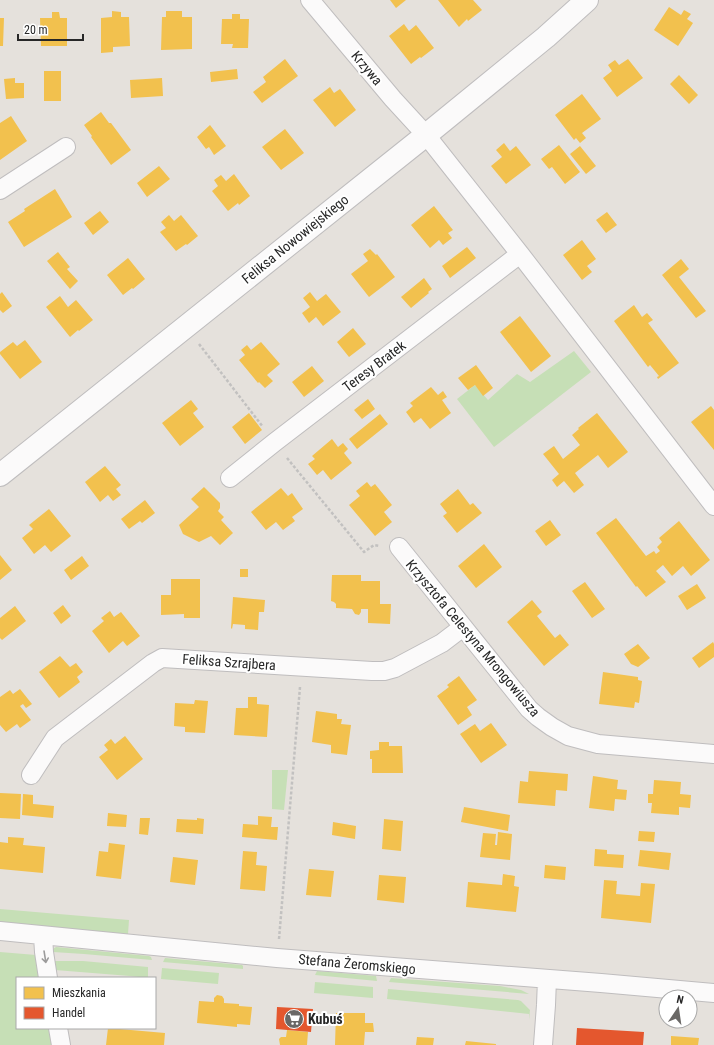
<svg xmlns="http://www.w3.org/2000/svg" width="714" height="1045" font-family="'Roboto Condensed',sans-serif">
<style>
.green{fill:#c6dfb6}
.homes{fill:#f2c14e}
.shops{fill:#e4572e}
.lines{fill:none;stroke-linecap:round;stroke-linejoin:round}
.street-casing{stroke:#bfbdbe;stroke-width:20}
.secondary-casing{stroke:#bfbdbe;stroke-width:24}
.path{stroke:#c2c1c0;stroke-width:2.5;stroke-dasharray:3 2;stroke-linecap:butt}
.street{stroke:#fbfafa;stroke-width:18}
.secondary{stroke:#fbfafa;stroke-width:22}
.oneway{stroke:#9c9b9b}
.labels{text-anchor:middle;stroke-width:4;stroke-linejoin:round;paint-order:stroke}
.street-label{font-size:14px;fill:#272727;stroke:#fff}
.poi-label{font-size:14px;font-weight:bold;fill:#272727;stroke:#fff;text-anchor:start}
</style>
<rect width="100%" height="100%" fill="#e5e1dc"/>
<path class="green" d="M574,351L591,372L494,447L457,399L475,385L488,400L517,374L530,382Z
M272,770H288L284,810L272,809Z
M0,909L129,920L128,934L0,922Z
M56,947L149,956L151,957L152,960L84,954L53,952V949Z
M0,952L36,955L42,978H17V1028H52L55,1045H0Z
M165,958L242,965L243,966V969L163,962Z
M53,961H83L148,967V978L130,976L55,970Z
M162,968L219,973L218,984L161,979Z
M317,971L376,976L377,981L315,975Z
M391,978L500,986L521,990L529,994L389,982Z
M315,982L373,987V998L314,993Z
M388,989L518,1000L521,1001L530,1010L529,1020V1014L387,999Z"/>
<path class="homes" d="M390,0H406L396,8Z
M438,0H473L482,10L468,21L467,19L459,27Z
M669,7L681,15L684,10L691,14L687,19L693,23L678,46L654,30Z
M112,11L121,12V17H129L130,46L113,47V52L101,53V18L112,17Z
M166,11H182V17H192V49L161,50L162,17H166Z
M52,12H59L60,18H67V46H41L40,18H52Z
M232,14H240V19H249L248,48H232L233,44H221L222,19H232Z
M0,18H4L3,46H0Z
M404,24L409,31L416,25L434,48L421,58L420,57L411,64L389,36Z
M285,59L298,76L262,103L253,92L266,82L263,77Z
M628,59L643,78L617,97L603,78L612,71L608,65L615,60L619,65Z
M237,69L238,79L211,82L210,72Z
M44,71H61V101H44Z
M679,75L698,95L689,104L670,84Z
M15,78V83H24V98L6,99L4,79Z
M162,78L163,96L131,98L130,80Z
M330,87L334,93L340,89L356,110L335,127L313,100Z
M582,94L601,119L582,133L586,138L580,143L576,138L574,140L555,115Z
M101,112L109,123H111L131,150L111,165L91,137L92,136L84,125Z
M11,116L27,141L0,160V123Z
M210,125L226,146L214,155L209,147L206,149L197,137Z
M285,129L304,153L281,170L262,147Z
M504,143L510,151L516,146L531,165L506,184L491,166L502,157L496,150Z
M559,145L580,172L565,184L552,167L549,169L541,159Z
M580,146L596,166L586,174L570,154Z
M159,166L170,179L147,197L137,183Z
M234,174L250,196L239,205L238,203L228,211L212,191L218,186L214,180L221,175L226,181Z
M55,189L72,217L24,247L8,222L25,211L24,209Z
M434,206L453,230L448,233L452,238L443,245L439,240L430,248L411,225Z
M100,211L109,222L93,235L84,223Z
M607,212L617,225L606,233L596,220Z
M169,215L174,221L181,215L198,236L187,245L186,244L176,251L160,232L166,228L161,222Z
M582,240L596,259L587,266L592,272L582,280L563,255Z
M467,247L476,258L450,278L442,266Z
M370,249L376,255L377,254L395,277L369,297L351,274L368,261L363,254Z
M58,252L70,267L67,269L78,281L70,289L47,261Z
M128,258L145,279L133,289L132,288L123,295L107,275Z
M681,259L689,269L679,277L706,311L696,318L662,275Z
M424,278L432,289L428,292L429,293L411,308L401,297Z
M2,292L12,306L3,313L0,310V294Z
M310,292L317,301L326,294L341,312L323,326L316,317L309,323L302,313L310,307L303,298Z
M60,296L68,307L76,300L93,320L79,331L78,330L70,337L46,307Z
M634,305L642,317L647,313L653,320L648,323L679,363L658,379L657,377L659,376L650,365L648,367L614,321Z
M520,316L551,356L531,372L500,332Z
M353,328L366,344L349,357L337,342Z
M25,340L42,362L20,379L0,354V352L13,342L17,346Z
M261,342L280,364L267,375L273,381L265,388L259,382L258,383L239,360L245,355L241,350L247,345L251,350Z
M476,365L493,388L483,396L475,385L468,390L458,378Z
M312,366L324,381L304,397L292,382Z
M431,387L438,395L443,391L447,397L442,400L451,413L430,429L421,418L414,423L406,412L413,406L410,403Z
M368,399L375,409L362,419L354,410Z
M191,400L198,409L193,413L204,427L180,446L162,423Z
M711,406L714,410V450L691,422Z
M249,413L262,430L245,444L232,427Z
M597,413L628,452L608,468L598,455L575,473L584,485L574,493L564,481L557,487L552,480L559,474L543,454L554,446L563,459L580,445L572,435L579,429L578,428Z
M380,414L388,424L357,449L349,439Z
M332,439L338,447L343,443L348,449L344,453L352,463L331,480L323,470L317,475L308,464L315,459L312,456Z
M105,466L121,485L116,489L121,495L113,501L108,495L100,502L85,482Z
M367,482L371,487L375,484L392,505L384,512L392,522L375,536L349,505L360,496L356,491Z
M204,487L220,503V508L218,511L224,517L221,520L233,533L220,545L211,536L199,542L183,534L179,525L199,507L191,499Z
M281,488L288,496L292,493L303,509L292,517L295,521L283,530L276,522L266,530L251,512Z
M458,489L470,505L473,503L482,513L457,533L443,516L447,513L440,504Z
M145,500L155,513L142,523L140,521L129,529L121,519Z
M49,509L71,536L51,552L45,545L34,554L22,538L33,529L29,525Z
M616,518L646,556L654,551L656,554L660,551L657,547L662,542L659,538L679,521L710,560L691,576L683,566L672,576L663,565L656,571L666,582L646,597L637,586L636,587L596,533Z
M550,520L561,535L546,546L535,531Z
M484,544L502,567L476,588L458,566Z
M0,555L12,570L0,580Z
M82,556L89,566L71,580L64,570Z
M240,569H248V577H240Z
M332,575H361V581H380V604H391L390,624L368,623V609H361V612L359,615L355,614L352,609L336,608V604L334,602L331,601Z
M171,579H200V618H184V614L161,615V595H171Z
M585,582L605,609L592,618L572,591Z
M697,584L706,598L687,610L678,596Z
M233,597L265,600L264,612H259L258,630L245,629V625L233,624L232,629L231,628Z
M532,600L542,612L537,616L555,638L560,634L569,645L544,666L507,622Z
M63,605L71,616L61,624L53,613Z
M15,606L26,621L2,640L0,638V618Z
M110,611L114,617L121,612L140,636L127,646L123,641L109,653L92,631L104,621L101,618Z
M713,642L714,644V657L699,668L692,658Z
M638,644L650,658L638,667L631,664L624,654Z
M60,656L70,667L76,663L83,672L77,677L80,682L59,698L39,672Z
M603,672L638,677V680L642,681L639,703L635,702L634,708L599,704Z
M459,676L477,700L467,707L472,715L458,725L437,696L449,687L447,685Z
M20,689L32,704L26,708L23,704L20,706L31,720L20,728L17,724L6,732L0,725V697L10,690L13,694Z
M248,697H257V704L269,705L267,737L234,735L236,708H248Z
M195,700L208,701L205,733L185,732V727L174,726L175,703L194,704Z
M316,711L337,714V719H342L341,724L351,725L347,755L331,753V745L312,742Z
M491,723L507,745L481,763L460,734L475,724L480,731Z
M125,736L143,759L117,780L99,757L108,750L104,745L111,739L115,744Z
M379,742H389V746H402L403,773H372V759H370V751L379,750Z
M529,771L568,774L567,791L556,790L555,806L518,803L520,781L528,782Z
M593,776L618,780L617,789L627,790L626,800L615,799L614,811L589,808Z
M654,780L681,782L680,794L691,795L690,808L679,807V815L651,813L652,803H648V794H653Z
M0,793L21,794L20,819L0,818Z
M23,794L33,795V804L54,806L53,818L22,815Z
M464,807L510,815L508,831L461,822Z
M108,813L127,815L126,827L107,826Z
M258,816L272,817L271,827H278L277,840L242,837L243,824L258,825Z
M140,818H150L148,835L139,834Z
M197,818L204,819L203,834L176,832L177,819L197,820Z
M384,819L403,821L401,851L382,849Z
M333,822L356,826L355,839L332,835Z
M639,831L655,832L654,842L638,841Z
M498,832L512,834L510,860L480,857L483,833L496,834L495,845H497Z
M8,837L24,838L23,845L45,847L43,873L0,869V842L8,843Z
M109,843L125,845L121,879L96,876L99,851L108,852Z
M595,849L607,850V854L624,855L623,868L594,866Z
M640,850L671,853L669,870L638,866Z
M243,851L257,852L256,865L267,866L265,891L240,889Z
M173,857L198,860L195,885L170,882Z
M545,865L566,867L565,880L544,878Z
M309,869L334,871L331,897L306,895Z
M503,874L515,876L514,886L519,887L516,912L466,907L468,882L502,885Z
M379,875L406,877L404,903L377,900Z
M604,880L617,881L616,894L640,896L641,883L655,884L651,923L601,918Z
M217,995L222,996L224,999V1003L239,1004V1006L252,1007L250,1025L237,1024V1027L197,1023L199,1001L214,1002V998Z
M336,1013H365V1023H373L374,1032H365L364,1045H335Z
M108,1028L165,1033L164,1045H106Z
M287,1030L308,1032L307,1045H280L279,1039L281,1037H286Z
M671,1036L699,1038L698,1045H671Z
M417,1037L434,1038L433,1045H416Z
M466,1041L496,1044V1045H465Z"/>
<path class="shops" d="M277,1007L313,1009L311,1032L276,1029Z
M577,1028L644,1032L643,1045H576Z"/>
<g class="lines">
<defs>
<path id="street" d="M310,0L393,99L426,135L520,254L714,506
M0,190L66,147
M230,478L275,442L520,254
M399,547L529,709L538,717L552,727L568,736L598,744L714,754
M31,775L55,738L153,663L162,658L372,671H384L395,668L442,643L463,627
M0,931L277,958L601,983L714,993
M43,936L44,952L48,978
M58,1028L61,1045
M543,1045L546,1005L547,979"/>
<path id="secondary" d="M0,475L426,135L546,37L587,0"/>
</defs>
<use href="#street" class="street-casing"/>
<use href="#secondary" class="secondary-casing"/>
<path class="path" d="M199,344L263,427
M287,458L364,552L374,545L380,546
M279,939L300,687"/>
<use href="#street" class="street"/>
<use href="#secondary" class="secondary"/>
</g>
<defs><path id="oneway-shaft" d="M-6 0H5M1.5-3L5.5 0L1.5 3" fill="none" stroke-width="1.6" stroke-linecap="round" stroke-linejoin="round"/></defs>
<use class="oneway" href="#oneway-shaft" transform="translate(45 957) rotate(81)"/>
<defs>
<symbol id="supermarket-disc" viewBox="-11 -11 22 22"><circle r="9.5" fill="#6a6866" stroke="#fff"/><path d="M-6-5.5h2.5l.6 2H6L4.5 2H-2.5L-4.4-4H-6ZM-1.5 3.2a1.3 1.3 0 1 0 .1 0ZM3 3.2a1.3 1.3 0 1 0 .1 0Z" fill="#fff"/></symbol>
</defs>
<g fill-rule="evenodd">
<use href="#supermarket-disc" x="283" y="1008" width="22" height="22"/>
</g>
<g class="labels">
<g class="street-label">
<text transform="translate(367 68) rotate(50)" y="5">Krzywa</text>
<text transform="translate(295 239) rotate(-39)" y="5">Feliksa Nowowiejskiego</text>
<text transform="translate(374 366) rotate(-37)" y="5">Teresy Bratek</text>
<text transform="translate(473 638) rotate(50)" y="5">Krzysztofa Celestyna Mrongowiusza</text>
<text transform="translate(229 662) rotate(4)" y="5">Feliksa Szrajbera</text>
<text transform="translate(357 964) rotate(5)" y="5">Stefana Żeromskiego</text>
</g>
<g class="poi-label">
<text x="308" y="1024">Kubuś</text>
</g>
</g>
<rect x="16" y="977" width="140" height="52" fill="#ffffff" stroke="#a9a9a9"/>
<rect x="24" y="987" width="20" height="12" fill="#f2c14e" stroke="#a9a9a9"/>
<text x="52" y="997" font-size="12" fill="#272727">Mieszkania</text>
<rect x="24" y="1007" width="20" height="12" fill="#e4572e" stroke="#a9a9a9"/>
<text x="52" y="1017" font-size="12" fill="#272727">Handel</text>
<g transform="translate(678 1009) rotate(13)"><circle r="19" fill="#ffffff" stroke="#a9a9a9"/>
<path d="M0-3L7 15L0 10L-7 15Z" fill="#6a6866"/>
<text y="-6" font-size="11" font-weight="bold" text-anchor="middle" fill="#272727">N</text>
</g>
<path d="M18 34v6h65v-6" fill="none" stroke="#272727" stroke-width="2"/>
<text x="24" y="34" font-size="12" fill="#272727" stroke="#ffffff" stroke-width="3" paint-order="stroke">20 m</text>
</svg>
